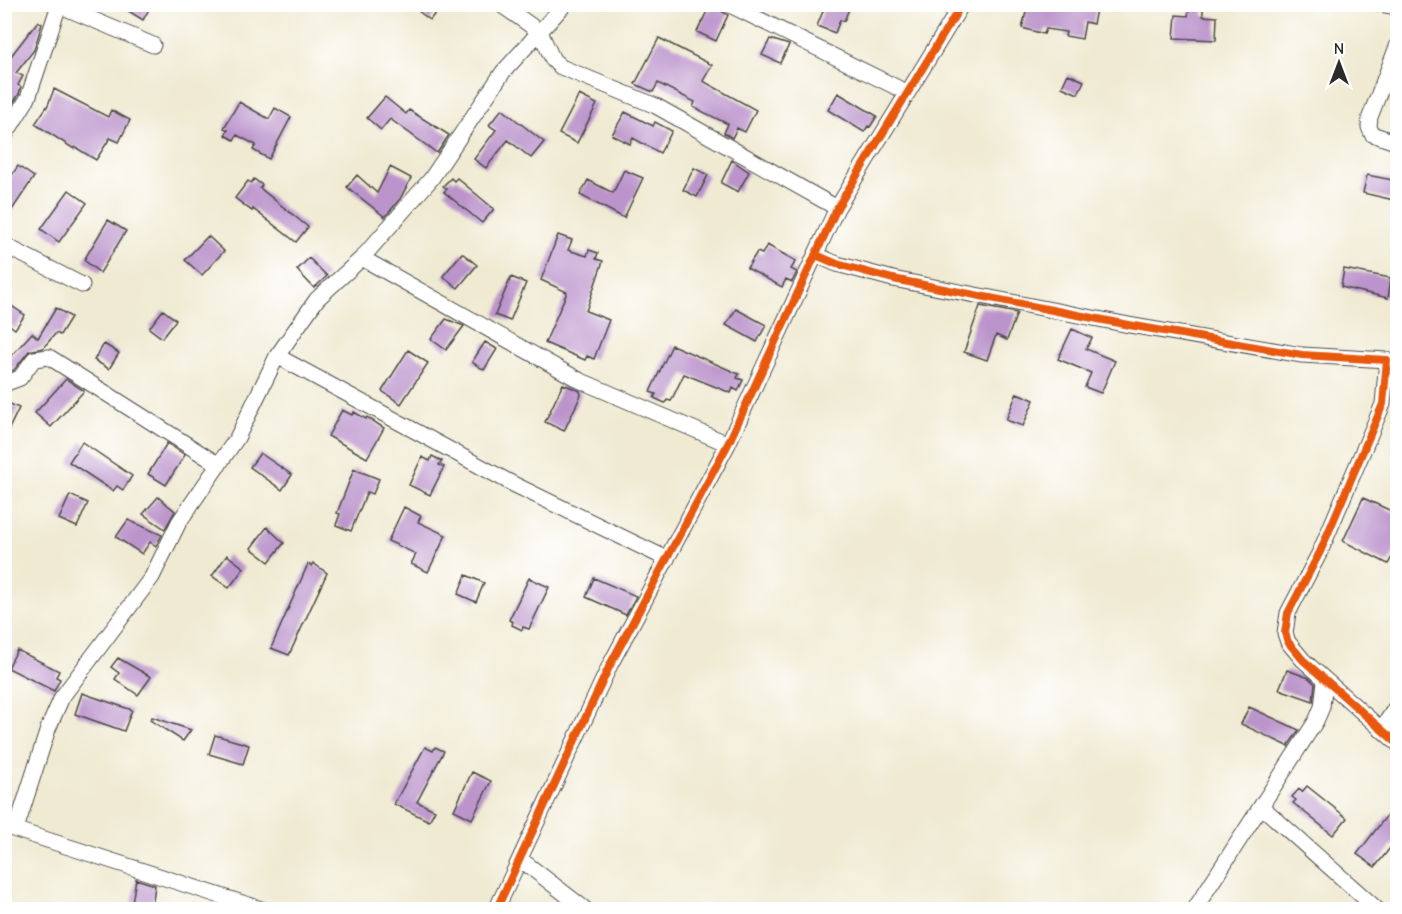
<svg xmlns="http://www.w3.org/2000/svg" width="1402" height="914" font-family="'Comic Neue',sans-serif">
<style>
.building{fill:#bc94cc}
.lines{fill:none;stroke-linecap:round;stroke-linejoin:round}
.minor-casing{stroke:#494844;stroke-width:17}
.minor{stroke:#fff;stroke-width:15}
.cycleway-casing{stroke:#fff;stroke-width:11}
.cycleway{stroke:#e8590c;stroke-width:8}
</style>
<rect width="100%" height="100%" fill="#fff"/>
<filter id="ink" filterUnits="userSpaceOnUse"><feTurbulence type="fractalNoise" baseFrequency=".0167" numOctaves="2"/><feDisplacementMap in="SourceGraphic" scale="12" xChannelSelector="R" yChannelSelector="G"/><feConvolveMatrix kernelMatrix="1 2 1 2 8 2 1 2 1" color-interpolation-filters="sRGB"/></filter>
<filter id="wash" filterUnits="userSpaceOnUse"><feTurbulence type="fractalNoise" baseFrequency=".008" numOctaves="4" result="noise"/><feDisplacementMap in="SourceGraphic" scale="24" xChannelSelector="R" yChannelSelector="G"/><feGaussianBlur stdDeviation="1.35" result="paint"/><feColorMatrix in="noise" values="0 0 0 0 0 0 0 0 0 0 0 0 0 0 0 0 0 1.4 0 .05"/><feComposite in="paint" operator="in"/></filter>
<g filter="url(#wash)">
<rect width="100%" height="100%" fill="#f0ead2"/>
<g id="blocks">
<path class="building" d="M117,4H152L143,20Z
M409,4H442L430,20Z
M826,4H851L844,21L840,20L835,33L817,26Z
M1028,4H1088L1087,9L1096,10L1093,24L1085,22L1082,39L1065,36L1066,32L1046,29L1044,34L1022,28Z
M710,5L728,15L716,41L697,32Z
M1189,8L1203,9V16L1217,17L1216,40L1174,38L1176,15L1188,16Z
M38,21L42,24L34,50L16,73L23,76L18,85L21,87L19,94L4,118V65Z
M659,38L712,65L703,81L756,110L745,132L737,128L732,138L724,133L728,124L693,107L695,102L658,83L653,92L635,84Z
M770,39L789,45L780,63L762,55Z
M1068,74L1084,81L1078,94L1062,87Z
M54,89L108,117L111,110L130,120L119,142L110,138L96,160L75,147L74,149L35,124L48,105Z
M838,93L877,116L870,127L868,126L864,132L828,110Z
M579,95L597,104L577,143L559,134Z
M385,97L406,114L409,110L449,135L437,153L390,119L381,130L367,118Z
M239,102L269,119L275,108L291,117L269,159L253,150L256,145L237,135L234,140L225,135L228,130L224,128Z
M502,109L544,142L531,158L508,140L486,168L474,159L496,130L489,125Z
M625,112L653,126L655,122L672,131L660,153L633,138L630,144L612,135Z
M732,160L749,172L738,192L721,183Z
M18,166L34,177L12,210L4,205V187Z
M390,167L411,178L400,199L385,217L347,187L357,175L377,193Z
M694,168L708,175L697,197L683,190Z
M624,170L643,178L624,218L580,195L588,180L613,193Z
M1367,175L1398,181V201L1363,193Z
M451,178L454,181L457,178L494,209L482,223L444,192L447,189L443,186Z
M254,179L262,185L260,188L308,227L296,242L253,209L252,211L235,198L248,181L251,183Z
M69,190L87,203L59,242L41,229Z
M108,220L126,231L100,273L84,260Z
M558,235L572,240L568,250L587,256L589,250L598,253L596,259L603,261L586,311L609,320L594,359L587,356L585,360L545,343L567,292L541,280Z
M208,236L224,251L202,275L185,260Z
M767,245L796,261L791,269L797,272L792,282L786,279L782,287L747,268L757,252L762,254Z
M462,253L477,265L458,288L443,276Z
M309,258L327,276L314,288L297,270Z
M1344,269L1391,278L1388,298L1341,287Z
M511,277L526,283L510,321L495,315Z
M4,301L25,315L15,329L4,321Z
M980,306L1017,313L1007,340L996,335L987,360L964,352Z
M56,308L71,317L60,335L56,333L43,348L29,351L14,370L7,373L4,364L32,333L38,338Z
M736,309L766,325L757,342L726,325Z
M163,310L176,320L162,338L149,328Z
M446,319L464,326L446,350L431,339Z
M1072,329L1092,338L1086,349L1115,361L1101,393L1085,387L1091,373L1058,359Z
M485,342L497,349L484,370L472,362Z
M104,344L119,353L109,369L94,360Z
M672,345L739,374L737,378L743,380L738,391L733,388L731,393L684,374L671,401L667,400L665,403L654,398L656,394L650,392Z
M408,350L428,363L401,404L382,391Z
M66,379L84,391L51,427L35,413Z
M563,384L580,391L581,395L564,431L545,422Z
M1017,393L1034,400L1023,426L1006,420Z
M4,401L19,408L4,439Z
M342,410L352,415L354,412L366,419L367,417L384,428L367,458L328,436Z
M82,442L132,476L123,490L117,486L113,491L69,462Z
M167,443L185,455L166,485L148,474Z
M260,453L292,475L282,490L250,467Z
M432,456L442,461L439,465L444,467L430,495L409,485L422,457L430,461Z
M354,469L379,479L373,494L367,492L351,531L336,525L340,514L337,513Z
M70,495L88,503L77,527L59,519Z
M158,497L175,511L165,529L143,514Z
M1363,498L1398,514V546L1388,564L1343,541Z
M404,507L421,516L418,522L446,535L428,572L411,564L416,554L388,541Z
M128,520L162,535L156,546L150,542L142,554L116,537Z
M267,527L284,543L269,562L251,548Z
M227,555L244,568L229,588L212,576Z
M313,563L327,573L289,655L271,648L308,564L312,566Z
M466,575L484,583L476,602L458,594Z
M529,578L549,587L529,629L523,627L522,630L512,625L513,622L509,620Z
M594,578L636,596L626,615L586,597Z
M17,650L59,671L56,677L60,679L54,691L8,668Z
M118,658L151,677L138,695L115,679L119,673L111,667Z
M1287,670L1309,678L1315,684L1313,701L1279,689Z
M82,693L132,710L124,731L75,714Z
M1249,707L1299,730L1288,746L1241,724Z
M152,717L191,730L183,741L150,720Z
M215,735L249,745L243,764L209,754Z
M425,747L433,751L435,747L444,751L417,802L435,810L429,821L394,804Z
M472,772L491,781L472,819L454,810Z
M1307,786L1347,818L1333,835L1293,803L1296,800L1292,797L1299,789L1302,792Z
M1388,814L1398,822V838L1375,867L1357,854Z
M136,879L155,885L152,909H131Z"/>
</g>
</g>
<g filter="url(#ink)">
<use href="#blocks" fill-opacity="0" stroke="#494844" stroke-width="1.5"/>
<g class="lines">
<defs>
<path id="minor" d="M56,4L153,45
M500,4L540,32L553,60L561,67L656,106L837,208
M728,4L906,92
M1380,4L1398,7
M1398,44L1370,117L1369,127L1372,134L1398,143
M4,137L28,98L59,5
M4,245L82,285
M816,255L837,264L893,279L1129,325L1302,355L1387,360L1383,404L1320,552L1288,613L1285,633L1288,642L1303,660L1398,744
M362,258L579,380L728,444
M277,356L513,484L667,559
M4,384L20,378L34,359L49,357L219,465
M1381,730L1398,704
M1261,806L1378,910
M4,826L264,910
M16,829L48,729L62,697L152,577L179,522L237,438L277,356L317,299L362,258L431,179L503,72L565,4
M520,859L586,910
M496,910L610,665L728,444L837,208L962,4
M1194,910L1316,721L1322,707L1325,681"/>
</defs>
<use href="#minor" class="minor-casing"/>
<use href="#minor" class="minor"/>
<defs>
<path id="cycleway" d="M816,255L837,264L893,279L1129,325L1302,355L1387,360L1383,404L1320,552L1288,613L1285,633L1288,642L1303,660L1398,744
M496,910L610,665L728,444L837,208L962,4"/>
</defs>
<use href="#cycleway" class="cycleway-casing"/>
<use href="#cycleway" class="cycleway"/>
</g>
</g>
<rect width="1402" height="914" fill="none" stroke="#fff" stroke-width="24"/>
<g transform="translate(1339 63)" stroke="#ffffff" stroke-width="4.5" paint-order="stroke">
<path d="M0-4.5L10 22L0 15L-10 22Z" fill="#2b2b2b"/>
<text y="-9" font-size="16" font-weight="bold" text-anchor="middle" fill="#2b2b2b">N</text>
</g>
</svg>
